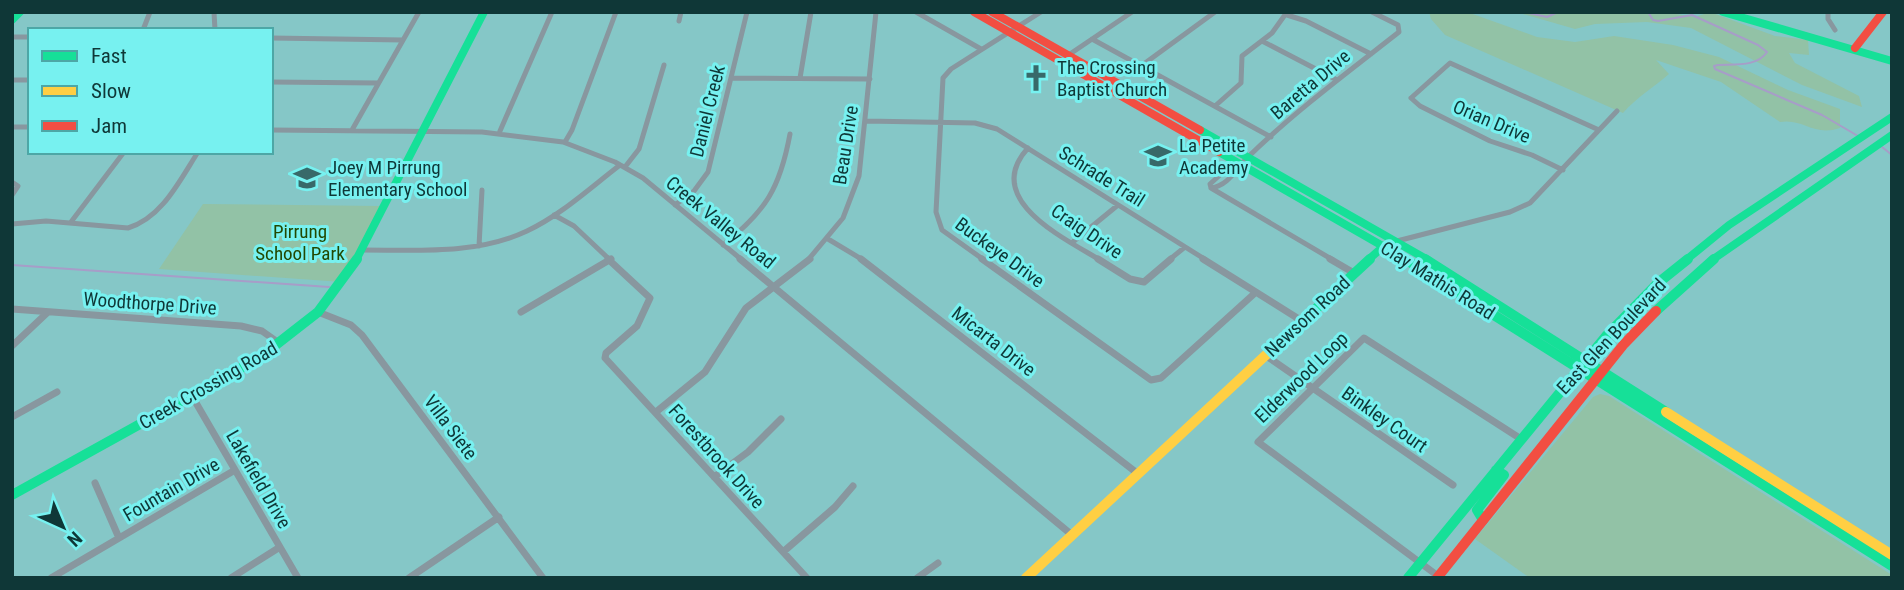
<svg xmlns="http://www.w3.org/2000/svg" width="1904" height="590" font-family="'Roboto Condensed',sans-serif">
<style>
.green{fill:#92c2a6}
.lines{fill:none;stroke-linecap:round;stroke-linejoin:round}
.stream{stroke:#a79dc8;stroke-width:2}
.street-far1{stroke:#88979f;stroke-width:5}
.street{stroke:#88979f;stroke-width:7}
.fast-far1{stroke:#16e098;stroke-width:8}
.fast{stroke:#16e098;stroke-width:10}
.slow{stroke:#ffcf43;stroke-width:10}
.jam-far1{stroke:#f24e42;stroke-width:8}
.jam{stroke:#f24e42;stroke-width:10}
.labels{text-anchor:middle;stroke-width:6;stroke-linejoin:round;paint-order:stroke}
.poi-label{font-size:19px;fill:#0f3737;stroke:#77f1f0;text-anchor:start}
.street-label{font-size:19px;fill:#0f3737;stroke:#77f1f0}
.park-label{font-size:19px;fill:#224801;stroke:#77f1f0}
</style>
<rect width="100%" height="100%" fill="#85c7c7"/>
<path class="green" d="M1429,12H1467L1537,37L1575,42L1614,36L1673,45L1719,57L1788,90L1840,109V128C1813,137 1804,118 1780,122L1721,82L1656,60L1669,74C1653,88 1637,97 1623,113L1445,35L1431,19Z
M1516,12H1664L1695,17L1710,12L1775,36L1808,40L1809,55L1789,53L1795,63L1859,96L1862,107L1802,85L1691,28L1647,22L1595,24L1575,29Z
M203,204L381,206L342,282L159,269Z
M1600,394L1609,396L1892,575V578H1530L1475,539L1593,397Z"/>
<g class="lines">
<path class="stream" d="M1524,12L1547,17L1558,12
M1648,12L1653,20L1658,21L1692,15L1758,45L1767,52C1757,67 1735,64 1718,65L1714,66L1715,69L1822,115L1858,136
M1882,147L1892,155
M12,265L329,287"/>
<path class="street-far1" d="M214,12L215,30
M916,12L981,49
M1828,12V19L1835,30
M1287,15L1306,21L1371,54
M679,21L681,12
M143,30L150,12
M12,37H30
M271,38L403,40
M1092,39L1271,137
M1262,41L1337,80
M1067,56L1132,12
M1141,66L1215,12
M731,78L870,79
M800,78L811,12
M12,80H30
M271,82L378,83
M1215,106L1241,83L1242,56L1272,33L1287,12
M866,121L975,123L997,129L1206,260
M12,127H30
M271,130L482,132L563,142L615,162L643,178L742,260
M352,130L419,12
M500,131L552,12
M565,142L572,130L616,12
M1028,148C981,199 1064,238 1100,260
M625,167L639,149L664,65
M1563,170L1532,155L1490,141L1420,106L1411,98L1450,63L1599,130
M12,182L18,186L12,195
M1211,188C1229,185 1235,170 1248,157C1294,112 1348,72 1399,32L1398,25L1372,12
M1211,188L1333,260
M1211,188L1210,184L1231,165L1239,164
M675,205L694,191L708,172L747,12
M554,215L574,226L610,260
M71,222L124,152
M12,224L46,221L128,228C162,218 180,180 198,152
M828,239L863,260
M1074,241L1118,205
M1397,241L1510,212L1530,203L1617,111
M723,245C766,211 780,188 790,134
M479,246L482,190
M362,250C417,250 476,255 527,231C561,215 590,188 620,165
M609,260L611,259
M808,260L843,218L859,176L876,12
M984,260L942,230L936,212L943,78L951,69L1041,12
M1169,260L1185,247"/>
<path class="street" d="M608,259L650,298L637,326L606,353L605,358L807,578
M740,259L1072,535
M861,259L1137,473
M982,259L1151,380L1161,378L1255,293
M1098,259L1130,279L1144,282L1171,259
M1203,259L1302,321
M1330,259L1354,273
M12,309L241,326L262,331L279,343
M318,312L351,325L362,335L543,578
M521,312L611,259
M12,346L48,312
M1265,355L1453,485
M192,396L298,578
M656,412L705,372L746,308L810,259
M12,417L57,392
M714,477L748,452L781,419
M95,483L119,538
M783,552L835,507L853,486
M1438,576L1258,442L1364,338L1521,439
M51,578L235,470
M231,578L280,547
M409,578L499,517
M917,578L938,563"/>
<path class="fast-far1" d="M1723,12L1892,61
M12,20L20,12
M1200,130L1428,260
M1219,152L1407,260
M356,260L484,12
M1368,260L1385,245
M1686,260L1729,225L1892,117
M1712,260L1892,135"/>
<path class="fast" d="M1405,259L1892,566
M1425,259L1666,412
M1656,311L1714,259
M1280,342L1370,259
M12,495L259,358L318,312L357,259
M1483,520L1477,510L1504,475L1496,470
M1408,578L1607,335L1658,283L1688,259"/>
<path class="slow" d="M1666,412L1892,555
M1026,578L1280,342"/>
<path class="jam-far1" d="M974,12L1219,152
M992,12L1200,130
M1855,48L1883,12"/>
<path class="jam" d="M1437,578L1624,344L1656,311"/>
</g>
<defs>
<symbol id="church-bare" viewBox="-9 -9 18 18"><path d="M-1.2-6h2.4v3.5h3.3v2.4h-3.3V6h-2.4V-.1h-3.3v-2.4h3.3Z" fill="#386969" stroke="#77f1f0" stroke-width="2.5" paint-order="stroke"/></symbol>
<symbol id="school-bare" viewBox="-9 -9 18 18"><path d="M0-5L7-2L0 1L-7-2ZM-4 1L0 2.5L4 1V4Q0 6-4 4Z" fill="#386969" stroke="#77f1f0" stroke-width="2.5" paint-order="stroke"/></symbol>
</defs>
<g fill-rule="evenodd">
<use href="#church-bare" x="1017" y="59" width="38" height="38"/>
<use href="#school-bare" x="1139" y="137" width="38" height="38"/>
<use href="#school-bare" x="288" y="159" width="38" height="38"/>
</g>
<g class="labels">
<g class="poi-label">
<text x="1057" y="74">The Crossing<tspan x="1057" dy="22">Baptist Church</tspan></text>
<text x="1179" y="152">La Petite<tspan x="1179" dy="22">Academy</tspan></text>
<text x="328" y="174">Joey M Pirrung<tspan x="328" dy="22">Elementary School</tspan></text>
</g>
<g class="street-label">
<text transform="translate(1310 84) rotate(-40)" y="7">Baretta Drive</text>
<text transform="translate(707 111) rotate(-76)" y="7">Daniel Creek</text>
<text transform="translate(1492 121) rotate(23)" y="7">Orian Drive</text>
<text transform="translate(845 145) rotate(-81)" y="7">Beau Drive</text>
<text transform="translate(1102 176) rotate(32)" y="7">Schrade Trail</text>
<text transform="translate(721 222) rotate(39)" y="7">Creek Valley Road</text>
<text transform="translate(1087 231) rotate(34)" y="7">Craig Drive</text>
<text transform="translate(1000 252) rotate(36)" y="7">Buckeye Drive</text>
<text transform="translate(1438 280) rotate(32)" y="7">Clay Mathis Road</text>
<text transform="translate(150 303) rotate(4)" y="7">Woodthorpe Drive</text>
<text transform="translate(1307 316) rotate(-43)" y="7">Newsom Road</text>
<text transform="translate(1611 336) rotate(-47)" y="7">East Glen Boulevard</text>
<text transform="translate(994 341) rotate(38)" y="7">Micarta Drive</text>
<text transform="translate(1301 377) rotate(-44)" y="7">Elderwood Loop</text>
<text transform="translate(208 385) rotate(-30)" y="7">Creek Crossing Road</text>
<text transform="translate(1385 419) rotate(35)" y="7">Binkley Court</text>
<text transform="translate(451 427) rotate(53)" y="7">Villa Siete</text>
<text transform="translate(717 456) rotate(48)" y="7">Forestbrook Drive</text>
<text transform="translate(259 479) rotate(60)" y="7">Lakefield Drive</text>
<text transform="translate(171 489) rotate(-30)" y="7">Fountain Drive</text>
</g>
<g class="park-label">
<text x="300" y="238">Pirrung<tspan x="300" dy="22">School Park</tspan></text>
</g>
</g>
<rect width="1904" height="590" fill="none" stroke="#0f3737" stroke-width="28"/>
<rect x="28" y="28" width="245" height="126" fill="#77f1f0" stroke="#4da7a6" stroke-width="2"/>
<rect x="42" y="51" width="35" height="10" fill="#16e098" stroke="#4da7a6" stroke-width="2"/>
<text x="91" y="63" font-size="21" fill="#0f3737">Fast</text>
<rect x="42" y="86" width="35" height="10" fill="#ffcf43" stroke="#4da7a6" stroke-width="2"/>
<text x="91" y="98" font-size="21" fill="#0f3737">Slow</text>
<rect x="42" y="121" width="35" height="10" fill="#f24e42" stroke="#4da7a6" stroke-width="2"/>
<text x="91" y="133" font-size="21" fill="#0f3737">Jam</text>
<g transform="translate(63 527) rotate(136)" stroke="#77f1f0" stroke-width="5" paint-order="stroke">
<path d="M0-5L12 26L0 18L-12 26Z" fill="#0f3737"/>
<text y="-10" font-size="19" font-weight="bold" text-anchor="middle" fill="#0f3737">N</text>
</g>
</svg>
